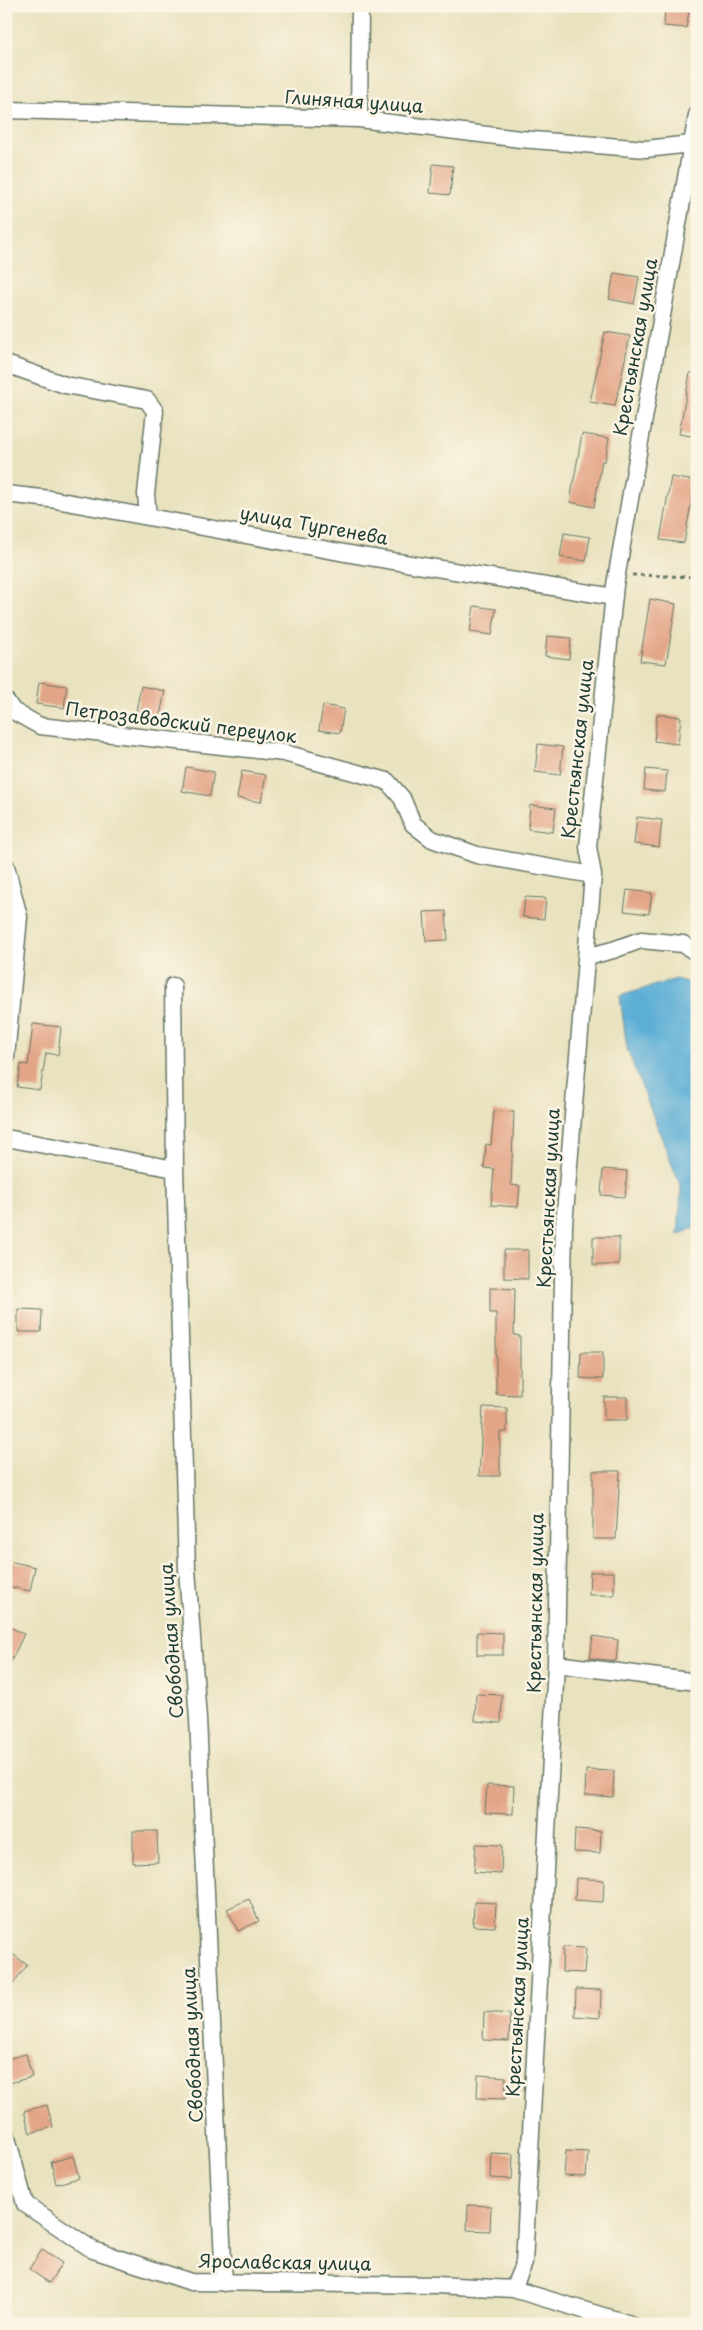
<svg xmlns="http://www.w3.org/2000/svg" width="703" height="2330" font-family="'Playpen Sans',sans-serif">
<style>
.water{fill:#5baed6;stroke:#3d7685}
.building{fill:#e3a587}
.lines{fill:none;stroke-linecap:round;stroke-linejoin:round}
.minor-casing{stroke:#667765;stroke-width:19}
.path{stroke:#667765;stroke-width:3;stroke-dasharray:4 4;stroke-linecap:butt}
.minor{stroke:#fff;stroke-width:16}
.labels{text-anchor:middle;stroke-width:5;stroke-linejoin:round;paint-order:stroke}
.street-label{font-size:18px;fill:#1f3d34;stroke:#fcf5e5}
</style>
<rect width="100%" height="100%" fill="#fcf5e5"/>
<filter id="ink" filterUnits="userSpaceOnUse"><feTurbulence type="fractalNoise" baseFrequency=".02" numOctaves="2"/><feDisplacementMap in="SourceGraphic" scale="10" xChannelSelector="R" yChannelSelector="G"/><feConvolveMatrix kernelMatrix="1 2 1 2 8 2 1 2 1" color-interpolation-filters="sRGB"/></filter>
<filter id="wash" filterUnits="userSpaceOnUse"><feTurbulence type="fractalNoise" baseFrequency=".0096" numOctaves="4" result="noise"/><feDisplacementMap in="SourceGraphic" scale="20" xChannelSelector="R" yChannelSelector="G"/><feGaussianBlur stdDeviation="1.12" result="paint"/><feColorMatrix in="noise" values="0 0 0 0 0 0 0 0 0 0 0 0 0 0 0 0 0 1.4 0 .05"/><feComposite in="paint" operator="in"/></filter>
<g filter="url(#wash)">
<rect width="100%" height="100%" fill="#e9e2bf"/>
<path class="water" d="M676,979L697,985V1227L678,1235L681,1188L627,1049L620,996Z"/>
<g id="blocks">
<path class="building" d="M665,6H690L686,28L664,26Z
M433,164L453,166L450,195L430,193Z
M614,273L639,277L634,304L609,299Z
M605,332L630,336L615,406L590,402Z
M690,373H697V437L679,434Z
M582,434L609,438L605,461H602L594,507L570,502Z
M671,477L695,481L684,543L660,540Z
M564,533L590,537L586,561L560,557Z
M650,599L676,604L666,664L640,661Z
M474,606L496,609L492,635L470,632Z
M547,636L571,638L569,659L545,656Z
M39,682L67,686L64,708L36,704Z
M141,686L165,691L160,716L136,711Z
M323,705L344,709L340,733L319,730Z
M657,714L681,717L678,744L654,741Z
M538,744L563,747L560,775L535,772Z
M186,767L214,772L210,796L182,791Z
M646,769L667,771L665,792L644,790Z
M242,771L266,775L261,802L237,798Z
M530,805L556,808L553,832L528,829Z
M637,817L662,820L659,847L634,844Z
M627,890L652,893L649,914L624,911Z
M525,897L546,898L544,919L523,917Z
M446,911L448,940L426,941L424,912Z
M33,1024L61,1027L58,1055L46,1053L40,1090L17,1087L21,1064L28,1065Z
M494,1111L514,1112L511,1185L520,1186L518,1207L491,1205L494,1169L484,1168L486,1144L491,1145Z
M603,1169L627,1171L625,1197L601,1195Z
M593,1237H619V1265H593Z
M504,1250H528V1279L504,1278Z
M490,1288L515,1289L514,1335L520,1336V1395L496,1394V1313H490Z
M18,1309L42,1310L41,1332H18Z
M581,1352H603V1379L580,1378Z
M604,1397H627V1420H604Z
M483,1407L507,1408V1432H500V1476H479Z
M593,1471H620L616,1539H593Z
M9,1561L35,1567L30,1591L6,1586Z
M590,1572H614V1595H589Z
M6,1625L24,1634L6,1672Z
M477,1632L503,1633V1655H477Z
M593,1636L618,1640L616,1661L590,1658Z
M476,1694L502,1695L501,1723L475,1721Z
M586,1770L614,1771L613,1797L585,1795Z
M487,1785L514,1786L513,1814L485,1813Z
M575,1829L601,1831L600,1853L574,1852Z
M133,1831H157L158,1862L133,1863Z
M476,1844L502,1845L501,1874L474,1872Z
M576,1878L604,1880L603,1902L575,1900Z
M249,1899L259,1921L238,1931L227,1909Z
M474,1902L496,1903L495,1927L473,1926Z
M563,1947L586,1948L584,1973L562,1972Z
M6,1949L27,1965L6,1993Z
M576,1989L601,1990L600,2018L575,2016Z
M484,2012L510,2014L509,2041L483,2040Z
M26,2054L32,2077L6,2084V2059Z
M478,2075L506,2077L505,2099L477,2098Z
M47,2105L53,2127L30,2133L24,2111Z
M566,2151L588,2152L586,2177L564,2176Z
M491,2153L513,2154L512,2179L490,2178Z
M73,2156L79,2178L56,2184L51,2162Z
M468,2205L491,2206L490,2231L467,2230Z
M42,2250L62,2263L49,2283L29,2269Z"/>
</g>
</g>
<g filter="url(#ink)">
<use href="#blocks" fill-opacity="0" stroke="#667765" stroke-width="1"/>
<g class="lines">
<defs>
<path id="minor" d="M6,110L359,119L520,139L646,149L691,144L697,147
M359,119L360,6
M6,364L65,385L147,400L155,411L146,494L148,516
M6,494L50,499L356,555L614,597
M6,701L13,711L40,726L284,753L387,781L402,798L413,824L432,839L477,855L593,875
M6,866L19,917L6,1057
M586,957L613,950L641,940L683,944L697,953
M173,986L175,1169
M6,1138L175,1169L187,1569L198,1719L224,2283
M556,1664L697,1682
M6,2134L25,2204L93,2250L191,2282L437,2285L513,2289L630,2324
M513,2289L524,2263L556,1664L564,1225L593,875L588,847L615,585L697,115"/>
</defs>
<use href="#minor" class="minor-casing"/>
<path class="path" d="M632,575L697,577"/>
<use href="#minor" class="minor"/>
</g>
</g>
<g class="labels">
<g class="street-label">
<text transform="translate(354 102) rotate(4)" y="6">Глиняная улица</text>
<text transform="translate(636 347) rotate(-80)" y="6">Крестьянская улица</text>
<text transform="translate(314 526) rotate(10)" y="6">улица Тургенева</text>
<text transform="translate(181 723) rotate(7)" y="6">Петрозаводский переулок</text>
<text transform="translate(578 749) rotate(-84)" y="6">Крестьянская улица</text>
<text transform="translate(549 1198) rotate(-87)" y="6">Крестьянская улица</text>
<text transform="translate(536 1603) rotate(-89)" y="6">Крестьянская улица</text>
<text transform="translate(172 1641) rotate(-94)" y="6">Свободная улица</text>
<text transform="translate(518 2007) rotate(-87)" y="6">Крестьянская улица</text>
<text transform="translate(193 2045) rotate(-93)" y="6">Свободная улица</text>
<text transform="translate(285 2263) rotate(1)" y="6">Ярославская улица</text>
</g>
</g>
<rect width="703" height="2330" fill="none" stroke="#fcf5e5" stroke-width="25"/>
</svg>
